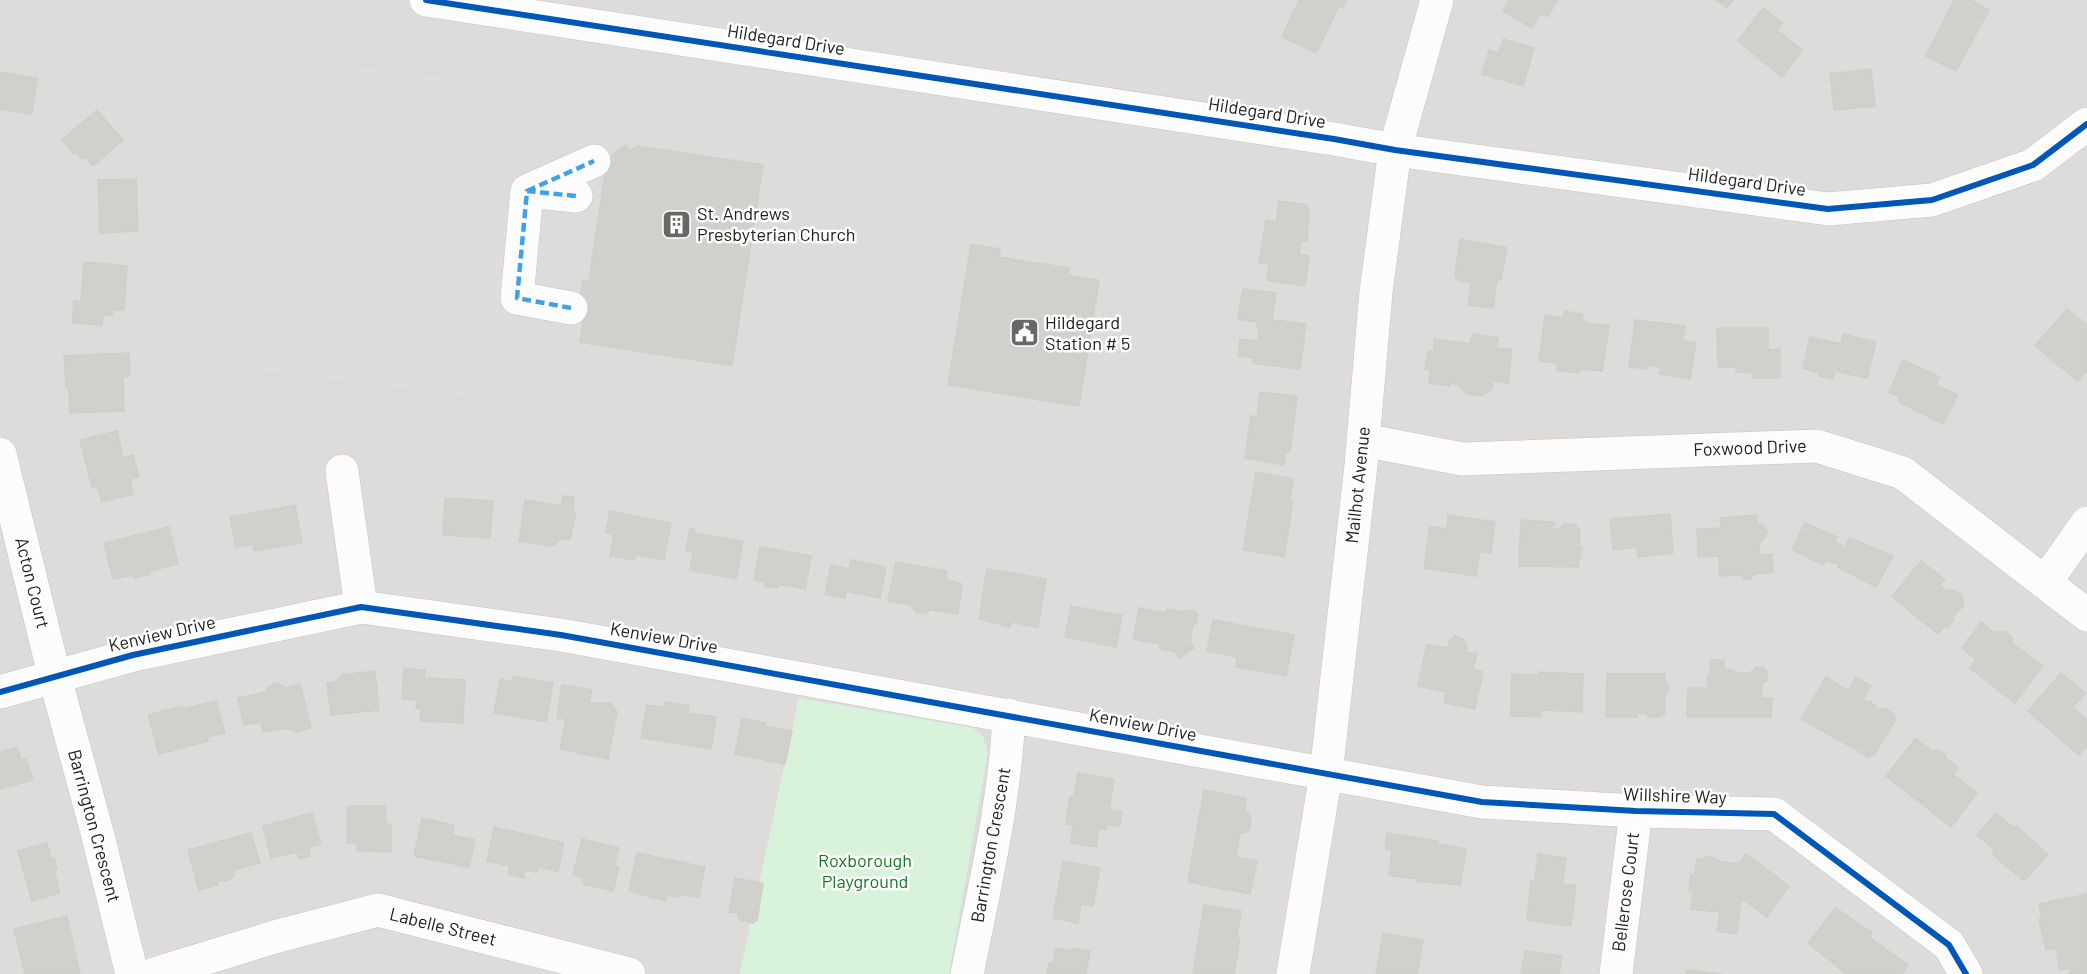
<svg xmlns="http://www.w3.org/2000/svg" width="2087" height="974" font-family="Barlow,sans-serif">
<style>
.residential{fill:#dddcda}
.park{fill:#d8f3d9}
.parking{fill:#dedddc}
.building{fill:#d2d0cd;stroke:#d1ceca;stroke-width:1.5}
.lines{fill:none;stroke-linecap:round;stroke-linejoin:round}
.minor-casing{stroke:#c5c4c3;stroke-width:34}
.minor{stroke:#fcfcfc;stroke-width:33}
.quiet{stroke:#3da2ea;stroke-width:4.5;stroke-dasharray:9 4.5;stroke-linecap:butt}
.cycleway-casing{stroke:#fff;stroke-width:10}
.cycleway{stroke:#0057b8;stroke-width:6}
.labels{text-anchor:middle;stroke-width:5;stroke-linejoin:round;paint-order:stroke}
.street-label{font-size:18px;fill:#202020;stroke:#fff}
.poi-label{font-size:18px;fill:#202020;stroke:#fff;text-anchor:start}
.park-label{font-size:18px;fill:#107b1e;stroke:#fff}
</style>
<rect width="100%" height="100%" fill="#eeece8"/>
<path class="residential" d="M0,0H2087V974H949L987,756L986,744L799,698L740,974H0Z"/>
<path class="park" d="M799,698L973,728L983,736L987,756L949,974H740Z"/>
<path class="parking" d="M334,62L489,82L476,195L523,201L505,346L477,343L470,398L211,366L243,109L285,114L288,93L329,98Z"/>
<path class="building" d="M1299,0H1347L1343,8L1339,6L1316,53L1282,37Z
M1509,0H1558L1548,16L1541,13L1532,28L1503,11Z
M1716,0H1733L1727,8Z
M1954,0H1971L1989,10L1956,71L1926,56Z
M1763,8L1783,23L1777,30L1802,50L1782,77L1738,41Z
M1503,39L1534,48L1523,86L1482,74L1489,50L1499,53Z
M1871,69L1875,106L1834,110L1830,74Z
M0,72L37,78L32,114L0,109Z
M97,110L123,140L93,166L85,157L82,159L76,152L74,154L62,140Z
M626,145L630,151L637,146L763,165L732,366L580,342L587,296L580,295L583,280L589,281L606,167L612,165L608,158Z
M136,179L138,231L100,233L98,180Z
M1279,201L1307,205V208L1309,209L1307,241H1301L1299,254L1309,256L1305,286L1267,280L1269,264L1259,263L1266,220L1276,222Z
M1460,239L1507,248L1501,280L1497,281L1493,308L1468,305L1471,283L1459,281L1455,276Z
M971,244L1000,249L999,257L1069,268L1067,275L1099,280L1079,406L948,385Z
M84,262L127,266L124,310H113L112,316L103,315L102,325L72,323L74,301L81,302Z
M1243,289L1276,293L1272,320L1306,324L1300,369L1253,363L1254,358L1238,356L1240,339L1258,341L1259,328H1257V322L1238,319Z
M2067,309L2087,325V370L2078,381L2035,346Z
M1564,311L1583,314L1582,320H1585L1584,323L1609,326L1602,371L1580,369L1579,373L1557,370L1558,363L1539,361L1545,315L1563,318Z
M1635,320L1685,326L1683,341L1696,343L1690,379L1659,374L1660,368L1655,365L1648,366V369L1629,367Z
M1717,328H1768V350L1780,349V378H1752V372H1736V367L1718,368Z
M1472,334L1498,338L1496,348L1512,350L1508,383L1493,381L1492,389L1481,396L1467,394L1459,385L1450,383V386L1429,383L1430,370L1425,369L1428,351L1433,352L1435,339L1470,344Z
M1843,334L1876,342L1867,378L1835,371L1833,379L1819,376L1820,373L1803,368L1810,337L1841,344Z
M129,353L130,376L123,377L124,411L70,413L69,388H66L64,356Z
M1903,360L1940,377L1936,385L1958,395L1943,424L1899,402L1898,396L1889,392Z
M1260,392L1297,396L1290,452L1285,453L1284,465L1245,458L1251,416L1257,417Z
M117,431L123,458L133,455L139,477L130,479L133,494L102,502L97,486L92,487L80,440Z
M1256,472L1293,479L1290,500L1293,501L1284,557L1243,550Z
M563,496L574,497L573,511L576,512L570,540L561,539L553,546L519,541L525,500L561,506Z
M445,498L493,501L490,538L443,535Z
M295,505L302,543L254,551L253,544L236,547L230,517Z
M610,511L671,523L664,560L636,555L635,560L610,556L614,535L606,533Z
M1670,514L1673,553L1638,557L1637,547L1613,550L1610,519Z
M1448,515L1495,522L1491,553L1480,551L1476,576L1424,568L1430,526L1447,529Z
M1757,515V523L1763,525L1768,533L1759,544L1760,555L1772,554L1773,572L1755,574L1750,579H1744L1741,575L1720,576L1719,556L1698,557L1697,529L1721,528L1720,518Z
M1521,520L1555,522L1551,529H1559L1564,524H1574L1580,531L1579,547H1582L1578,567L1519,566Z
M1805,523L1837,537L1834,542L1845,547L1850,538L1893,556L1876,587L1838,567L1840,565L1827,560L1823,565L1792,550Z
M169,527L178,564L150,571V574L134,578L133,575L113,579L104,543Z
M690,529L695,530L694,533L743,541L736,579L690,570L693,551L686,550Z
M760,547L811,556L805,589L779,584L778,588L765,586V582L754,580Z
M851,560L886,567L880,598L846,591L845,598L825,594L831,565L849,569Z
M1921,561L1945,580L1939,585L1947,591L1954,590L1962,596L1964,605L1952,618L1954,620L1948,627H1944L1938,634L1892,597Z
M896,562L947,571L945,579L962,584L958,614L930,610L924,614L916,612L911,605L888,601Z
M987,569L1046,579L1038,627L1011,622L1010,627L979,619Z
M1071,606L1122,615L1116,647L1065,637Z
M1139,608L1166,613L1167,609L1183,612L1187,610L1194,611L1198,615L1196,624H1193L1190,641L1194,648L1179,658L1175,652L1159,648L1160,644L1133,639Z
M1213,620L1294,635L1286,676L1236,667L1237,657L1207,651Z
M1981,622L1996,634L1997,632H2006L2012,637V643L2043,666L2015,703L1970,668L1976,659L1962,648Z
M1455,636L1463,639L1467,645L1466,652L1477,654L1473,669L1483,672L1475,709L1444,703L1446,692L1418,686L1427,644L1448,648L1450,640Z
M1710,660H1724V669L1732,670L1736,673H1751L1756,667L1763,668L1767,672V680L1762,683V698H1772L1771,717H1687L1688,688H1709V685H1707V676H1710Z
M404,669L425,670L424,678L465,680L463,723L420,721L421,709L416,708L417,700L402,699Z
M375,671L379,710L331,715L327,683L337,681L342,675Z
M1539,672L1583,674L1582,712L1541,710V717L1511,716L1512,674L1539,675Z
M2061,673L2085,693L2073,707L2087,720V746L2079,755L2028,711Z
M1607,674H1665V681L1668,684V691L1665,693V713L1660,717H1649L1646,713H1637V717H1606Z
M513,676L553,683L546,722L494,713L500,679L513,682Z
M1826,677L1848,691L1856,677L1871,686L1863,700L1867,702L1870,701L1880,710L1885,708L1893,714L1896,719L1874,755L1868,757L1858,751L1857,747L1855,749L1801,719Z
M278,683L285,688L300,684L311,728L295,732V729L290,730L289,728L263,732L261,722L244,725L238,698L267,692V688L272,685Z
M562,685L592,690L589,703H610L617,712L608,759L560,749L566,719L557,718Z
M216,701L225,733L207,737L208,741L159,754L148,715L182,706L183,709Z
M665,702L689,706L688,713L716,717L711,749L641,738L647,705L664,707Z
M742,718L765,723V726L792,731L785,764L735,754Z
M1916,738L1932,751L1939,750L1946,755V758L1958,767L1953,774L1977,793L1951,827L1886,776Z
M17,747L21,760L26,758L33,780L0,789V752Z
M1078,773L1114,779L1109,810L1122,812L1120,826L1107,824L1106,830L1099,828L1096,847L1071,843L1073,825L1066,824L1070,796H1074Z
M1204,790L1246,798L1244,812H1247L1251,818L1249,830L1244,833H1240L1236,857L1257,861L1250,894L1188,882Z
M348,806H386V824H391V852L357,851V843H347Z
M312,813L321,844L308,847L310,856L299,859L297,852L271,858L263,826Z
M1996,813L2014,828L2016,826L2048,854L2024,881L1992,854L1995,850L1977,835Z
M422,818L454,825L452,835L475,840L469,867L414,856Z
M494,827L564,843L558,871L539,867L537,872L525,870L524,878L508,874L510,866L487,861Z
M251,833L260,863L234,870V876L228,880L219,881L217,885L199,890L188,850Z
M1387,833L1438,841L1437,844L1466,849L1460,885L1417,881V879L1389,875L1392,850L1385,849Z
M582,839L619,848L614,866L619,867L613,891L583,884L584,878L573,875Z
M47,843L51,859L54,858L57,869L54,870L60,893L32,901L18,851Z
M637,853L705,867L699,897L681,894L680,897L667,895L666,901L629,891Z
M1538,854L1566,858L1563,884L1576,885L1571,926L1527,920L1531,881H1535Z
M1746,854L1789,886L1767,917L1745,901L1741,900L1737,934L1717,931L1720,912L1691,909L1693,892H1689L1691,874H1695L1697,859H1703L1706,856L1715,858L1718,861L1739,864Z
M1063,861L1100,868L1093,906L1081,904L1078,923L1053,918Z
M735,878L763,883L757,921H754V923L740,920V918H738L739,913L729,912Z
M2087,894V974H2070L2069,968L2060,970L2056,948L2046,950L2039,919L2042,918L2039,904Z
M1204,905L1241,911L1237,938L1240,939L1234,974H1193Z
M1836,908L1872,933L1869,937L1908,965L1902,974H1846L1808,943Z
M67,916L80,974H25L14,929Z
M1383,933L1423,940L1417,974H1376Z
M1056,948L1073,951L1074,948L1090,951L1086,974H1047L1049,963L1053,964Z
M1525,951L1562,956L1559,974H1521Z
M1687,970L1722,974H1686Z"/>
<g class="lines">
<defs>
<path id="minor" d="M426,0L1334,139L1395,150L1828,209L1932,200L2033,165L2087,124
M529,190L594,161
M571,308L517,298L527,191L576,196
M1363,440L1462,459L1817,446L1903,473L2087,615
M0,454L55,678L97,832L132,974
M342,471L361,607
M2045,583L2087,523
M0,692L133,655L361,607L561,635L1482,802L1636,811L1774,814L1949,945L1966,974
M154,974L278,936L378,910L629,974
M967,974C984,889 1005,802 1009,715
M1293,974L1326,774L1361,465L1376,292L1395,150L1437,0
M1616,974L1636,811"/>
</defs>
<use href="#minor" class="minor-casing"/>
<use href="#minor" class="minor"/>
<path class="quiet" d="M527,191L594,161
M571,308L517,298L527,191L576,196"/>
<defs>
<path id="cycleway" d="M426,0L1334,139L1395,150L1828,209L1932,200L2033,165L2087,124
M0,692L133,655L361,607L561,635L1482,802L1636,811L1774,814L1949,945L1966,974"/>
</defs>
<use href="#cycleway" class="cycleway-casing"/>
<use href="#cycleway" class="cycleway"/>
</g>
<defs>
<symbol id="building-square" viewBox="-11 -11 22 22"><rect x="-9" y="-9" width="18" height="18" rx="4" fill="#686766" stroke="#fff"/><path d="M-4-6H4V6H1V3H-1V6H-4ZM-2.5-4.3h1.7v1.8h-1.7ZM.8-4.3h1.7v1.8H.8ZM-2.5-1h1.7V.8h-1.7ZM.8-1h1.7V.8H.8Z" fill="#fff"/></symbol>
<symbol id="civic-square" viewBox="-11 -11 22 22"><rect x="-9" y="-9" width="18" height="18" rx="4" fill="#686766" stroke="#fff"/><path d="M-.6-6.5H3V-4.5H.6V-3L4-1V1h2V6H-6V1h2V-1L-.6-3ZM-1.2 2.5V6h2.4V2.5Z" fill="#fff"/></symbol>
</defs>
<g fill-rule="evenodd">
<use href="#building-square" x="660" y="208" width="33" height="33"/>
<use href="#civic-square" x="1008" y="316" width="33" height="33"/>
</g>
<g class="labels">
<g class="street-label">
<text transform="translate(786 40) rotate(9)" y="6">Hildegard Drive</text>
<text transform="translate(1267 113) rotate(9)" y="6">Hildegard Drive</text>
<text transform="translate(1747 182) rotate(8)" y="6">Hildegard Drive</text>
<text transform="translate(1750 448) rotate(-2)" y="6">Foxwood Drive</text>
<text transform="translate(1358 485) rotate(-84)" y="6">Mailhot Avenue</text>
<text transform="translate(32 583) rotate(76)" y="6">Acton Court</text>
<text transform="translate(162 634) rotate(-13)" y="6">Kenview Drive</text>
<text transform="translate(664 638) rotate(10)" y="6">Kenview Drive</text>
<text transform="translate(1143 725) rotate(11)" y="6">Kenview Drive</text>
<text transform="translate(1675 796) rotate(2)" y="6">Willshire Way</text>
<text transform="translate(94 826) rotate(75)" y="6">Barrington Crescent</text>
<text transform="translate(991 845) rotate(-80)" y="6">Barrington Crescent</text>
<text transform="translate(1626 892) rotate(-83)" y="6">Bellerose Court</text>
<text transform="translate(443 927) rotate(14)" y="6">Labelle Street</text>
</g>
<g class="poi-label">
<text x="697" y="220">St. Andrews<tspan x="697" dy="21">Presbyterian Church</tspan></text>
<text x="1045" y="329">Hildegard<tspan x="1045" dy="21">Station # 5</tspan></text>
</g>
<g class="park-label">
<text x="865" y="867">Roxborough<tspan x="865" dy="21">Playground</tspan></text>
</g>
</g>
</svg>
